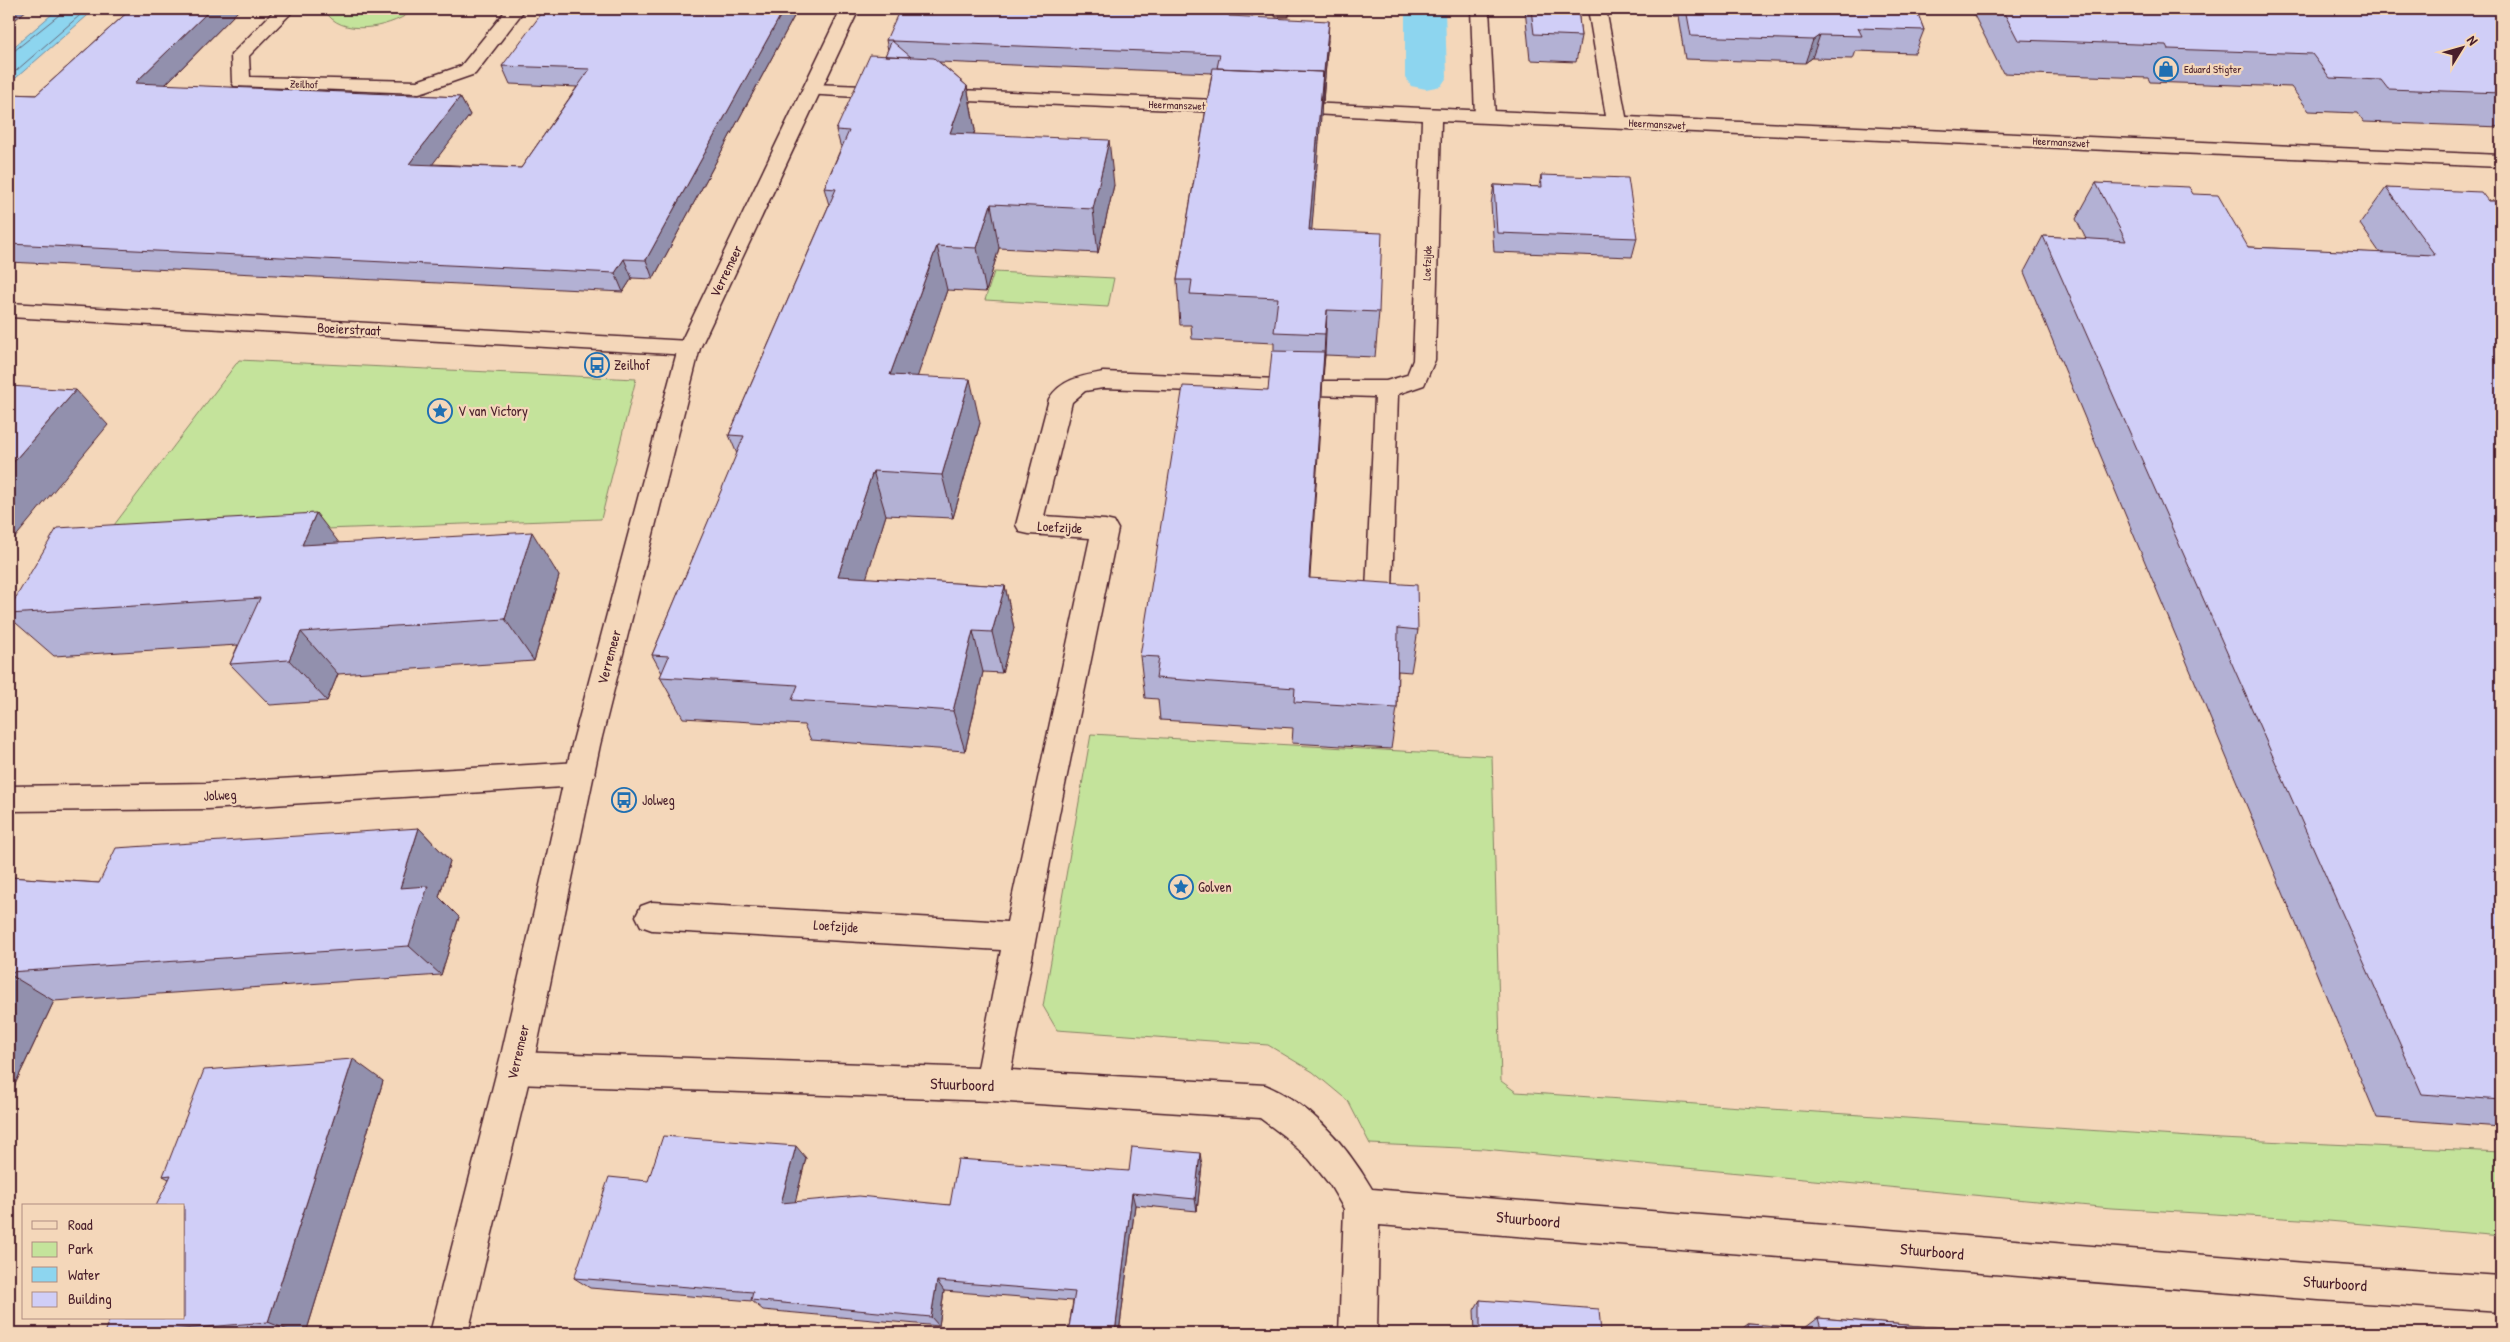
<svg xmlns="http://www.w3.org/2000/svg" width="2510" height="1342" font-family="'Patrick Hand',sans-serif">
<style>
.green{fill:#c4e39b;stroke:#878163}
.water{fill:#8dd5ef;stroke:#728ca1}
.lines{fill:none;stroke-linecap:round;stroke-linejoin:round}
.shore{stroke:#656879;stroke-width:1}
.canal{fill:#8dd5ef;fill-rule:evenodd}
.service-casing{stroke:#4a1f2b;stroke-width:3}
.minor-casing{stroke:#4a1f2b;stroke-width:3}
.tertiary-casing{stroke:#4a1f2b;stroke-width:3}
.service{fill:#f4d7ba;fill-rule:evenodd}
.minor{fill:#f4d7ba;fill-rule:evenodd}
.tertiary{fill:#f4d7ba;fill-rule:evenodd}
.wall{fill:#b3b1d4;stroke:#4a1f2b}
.shaded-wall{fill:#9290ad;stroke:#4a1f2b}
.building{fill:#d0cef7;stroke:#4a1f2b}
.labels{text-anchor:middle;stroke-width:4.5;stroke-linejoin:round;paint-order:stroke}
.far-poi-label{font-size:11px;fill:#4a1f2b;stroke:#f4d7ba;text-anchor:start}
.far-street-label{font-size:11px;fill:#4a1f2b;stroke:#f4d7ba}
.street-label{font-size:14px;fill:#4a1f2b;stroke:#f4d7ba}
.poi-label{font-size:14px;fill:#4a1f2b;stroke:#f4d7ba;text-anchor:start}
.near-street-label{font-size:16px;fill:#4a1f2b;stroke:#f4d7ba}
</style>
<rect width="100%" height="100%" fill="#f4d7ba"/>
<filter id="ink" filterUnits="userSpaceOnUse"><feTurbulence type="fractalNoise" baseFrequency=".02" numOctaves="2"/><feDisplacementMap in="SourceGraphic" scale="10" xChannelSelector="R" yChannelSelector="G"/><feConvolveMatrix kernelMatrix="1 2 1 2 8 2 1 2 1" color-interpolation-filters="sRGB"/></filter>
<g filter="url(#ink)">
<path class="green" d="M329,9H415C395,26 347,38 328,15Z
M994,272L1114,278L1108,307L985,300Z
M239,360L636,379L601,519L105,537Z
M1091,734L1492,756L1501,1081L1516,1092L2221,1139L2501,1152V1236L2317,1220L2111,1208L1484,1149L1370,1144L1348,1101L1313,1072L1268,1045L1057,1030L1043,1006Z"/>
<path class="water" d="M58,9H95L9,84V51Z
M1419,9H1442L1443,72L1418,75Z"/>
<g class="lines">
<path class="shore" d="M1424,9V67L1426,69L1438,66L1437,9
M9,55L59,15L61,9
M9,77L87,9"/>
<path class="canal" d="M1405,9H1445L1447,77L1441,86L1426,89L1411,86L1405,77Z"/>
<defs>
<path id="service" d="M1273,9H1291L1288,16H1276Z
M1471,9H1489L1495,117L1492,121H1478L1475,117Z
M1588,9H1606L1627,122L1624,126H1610L1607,122Z"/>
<path id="minor" d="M276,9H295L249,56L250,77L417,81L461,66L507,9H525L475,74L426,91L419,93L234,86L232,82L231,55Z
M812,84L891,87L898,89L900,93L898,97L891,99L805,94L803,90L805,86Z
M931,89L1243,101L1250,103L1253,107L1250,111L1243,113L924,99L922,95L924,91Z
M1283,102L2501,155V167L1441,121L1435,360L1424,385L1398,394L1392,591L1388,598L1379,601L1370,598L1366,591L1375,397L1103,388L1085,391L1072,402L1044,516L1105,520L1114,522L1118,529L1059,814L1011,1070L1265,1085C1312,1105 1347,1146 1372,1189L2319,1264L2501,1276V1312L2319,1300L1379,1225L1377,1333H1339L1344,1209L1330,1185L1309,1159L1284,1136L1260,1118L991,1101L515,1084L503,1079L498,1068L503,1057L515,1052L978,1068L1001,950L652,930L641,926L636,916L641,906L652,902L1007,922L1090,538L1029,534L1020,532L1016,525L1049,399C1061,379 1082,376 1103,372L1325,381H1386L1407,375L1413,360L1422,120L1276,112L1273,108L1276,104Z
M9,303L689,341L697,343L700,348L697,353L689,355L9,317Z
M580,762L590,765L595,774L590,783L580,786L208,809L9,811V786L208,783Z"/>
<path id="tertiary" d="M841,9H859L700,348L600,745L536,1051L468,1333H430L502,1051L572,745L678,348Z"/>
</defs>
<use href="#service" class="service-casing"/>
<use href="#minor" class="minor-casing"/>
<use href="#tertiary" class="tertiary-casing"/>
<use href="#service" class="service"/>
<use href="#minor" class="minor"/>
<use href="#tertiary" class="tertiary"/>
</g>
<path class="wall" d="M131,9H240L165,85L460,97L470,115L432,164L521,168L577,87L510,84L502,66L798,9L653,279L632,278L623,292L9,262V94L36,95Z
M1525,9H1578L1581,36L1576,62L1530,60Z
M1671,9H1916L1924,30L1915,53L1856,51L1853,59L1812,58L1805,63L1685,59L1678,16H1672Z
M1971,9H2501V127L2364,122L2358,113L2309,111L2291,87L2150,82L2148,78L2003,73Z
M1229,16L1328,40L1323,101H1322L1311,231L1379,312L1375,357L1325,355L1322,379L1309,578L1418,630L1411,672L1398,671L1397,708L1391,749L1292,743L1293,728L1160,720L1158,699L1145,698L1140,656L1268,390L1274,351V343L1192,339L1191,325H1180L1177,280L1212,73L939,62L967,86L975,130L974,134L1114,185L1098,253L999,248L986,292L947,290L917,376L980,423L953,518L886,515L866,578L1005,586L1014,628L1002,673L983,672L965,751L811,740L804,725L683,718L660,677L662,673L652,655L737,454L729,435L829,205L824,188L841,148L836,130L885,56L888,50L886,40Z
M1541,175L1637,238L1632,257L1494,252L1491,204L1494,185L1539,187Z
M2096,183L2193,194L2248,247L2380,253L2360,224L2386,188L2488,201H2501V1127L2377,1118L2024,272L2043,236L2086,239L2076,219Z
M339,543L559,576L534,661L338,674L327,701L270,705L230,664L238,645L54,656L9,617V609Z
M419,828L450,861L439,897L459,917L441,975L54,1001L9,1097V877L99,883Z
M383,1081L306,1333H104L169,1179L163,1176Z
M806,1158L795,1202L950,1205L1129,1171L1202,1165L1197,1211L1135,1205L1119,1333H1068L1073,1301L944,1291L939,1326L763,1310L752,1301L590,1288L574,1278L648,1181Z
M1480,1300L1601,1333H1475L1474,1310Z
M1818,1318L2008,1333H1736L1748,1324L1805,1328Z"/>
<path class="shaded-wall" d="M9,9H28L9,25Z
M211,9H240L148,102L135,83Z
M784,9H798L653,279L646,260Z
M1329,21L1328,40L1323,101V81Z
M1820,35L1812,58L1805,63L1813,40Z
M1323,72L1321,117L1308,276L1309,230Z
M967,86L975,130L958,177L950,133Z
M460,97L470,115L419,182L409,164Z
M1109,140L1114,185L1098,253L1093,209Z
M991,204L999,248L986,292L977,248Z
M937,246L947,290L903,419L890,375Z
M624,259L632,278L623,292L615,273Z
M1327,310L1325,355L1323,379L1325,334Z
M1324,352L1322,397L1307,621L1309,578Z
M970,379L980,423L953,518L942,475Z
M76,390L108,425L9,545V467Z
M873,471L886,515L854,618L838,576Z
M316,513L350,557L302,545Z
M532,532L559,576L534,661L505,619Z
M1005,586L1014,628L1002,673L992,632Z
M973,631L983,672L965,751L953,711Z
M301,632L338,674L327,701L289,660Z
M419,828L450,861L439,897L459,917L441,975L409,946L400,888Z
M9,974L54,1001L9,1097Z
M353,1059L383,1081L306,1333H295L268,1322Z
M796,1146L806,1158L792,1215L781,1203Z
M1200,1153L1202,1165L1197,1211L1195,1199Z
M1132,1193L1135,1205L1119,1333H1115Z
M937,1281L944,1291L939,1326L931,1317Z"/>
<path class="building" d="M131,9H211L135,83L460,97L409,164L521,168L590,69L502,66L545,9H784L646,260L624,259L615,273L9,244V94L36,95Z
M900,9H1228L1229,16L1329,21L1323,81V72L1217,68L1220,54L892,41L911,57L885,56L892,40H886Z
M1531,9H1578L1581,36L1534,34Z
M1686,9H1916L1924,30L1858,28L1862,36L1820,35L1813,40L1691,36Z
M2002,9H2501V93L2388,89L2381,80L2330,78L2312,54L2168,49L2166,45L2018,40Z
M870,55L934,58L967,86L950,133L1109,140L1093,209L991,204L977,248L937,246L890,375L970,379L942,475L873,471L838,576L1005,586L992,632L973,631L953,711L792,700L798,685L660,677L669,656L652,655L744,436L729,435L836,189L824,188L849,131L836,130Z
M1213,68L1323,72L1309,230L1382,233L1379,312L1327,310L1325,334L1274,332L1278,298L1190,294L1192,280H1177Z
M1541,175L1628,178L1637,238L1497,233L1494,185L1542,187Z
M2096,183L2189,187L2193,194L2218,195L2248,247L2435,255L2386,188L2481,192L2488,201H2501V1100L2422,1094L2043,236L2126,241Z
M1272,351L1324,352L1309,578L1417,585L1418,630L1398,628L1397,708L1294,702L1295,688L1156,678L1159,657L1140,656L1183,386L1268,390Z
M9,386L76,390L9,467Z
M316,513L302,545L532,532L505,619L301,632L289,660L230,664L260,598L9,614V609L57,528Z
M419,828L400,888L428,886L409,946L9,972V877L99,883L116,848Z
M353,1059L268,1322L133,1333H104L110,1318H184V1206H156L171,1175L163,1176L204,1070Z
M663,1136L796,1146L781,1203L859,1196L950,1205L958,1159L1129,1171L1132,1147L1200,1153L1195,1199L1132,1193L1115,1333H1068L1075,1292L937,1281L931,1317L751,1300L753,1292L574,1278L609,1177L648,1181Z
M1480,1300L1599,1309L1601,1333H1480Z
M1818,1318L2008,1333H1749L1748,1324L1821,1329Z"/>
</g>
<defs>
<symbol id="shop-ring" viewBox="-11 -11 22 22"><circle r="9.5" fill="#f4d7ba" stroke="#1f6fb2" stroke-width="1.5"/><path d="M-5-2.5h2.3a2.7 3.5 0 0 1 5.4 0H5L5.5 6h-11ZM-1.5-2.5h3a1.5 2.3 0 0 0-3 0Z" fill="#1f6fb2"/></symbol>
<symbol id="bus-ring" viewBox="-11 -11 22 22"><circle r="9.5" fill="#f4d7ba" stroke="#1f6fb2" stroke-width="1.5"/><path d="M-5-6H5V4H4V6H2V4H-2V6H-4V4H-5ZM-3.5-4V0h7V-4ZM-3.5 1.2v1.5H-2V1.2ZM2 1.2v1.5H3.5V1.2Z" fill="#1f6fb2"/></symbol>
<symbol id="sight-ring" viewBox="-11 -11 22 22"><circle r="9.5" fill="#f4d7ba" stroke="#1f6fb2" stroke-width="1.5"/><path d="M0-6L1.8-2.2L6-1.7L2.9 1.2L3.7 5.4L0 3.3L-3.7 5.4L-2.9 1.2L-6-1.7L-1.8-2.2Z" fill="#1f6fb2"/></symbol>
</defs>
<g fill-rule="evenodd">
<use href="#shop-ring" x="2152" y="55" width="28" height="28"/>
<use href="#bus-ring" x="583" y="351" width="28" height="28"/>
<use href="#sight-ring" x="426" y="397" width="28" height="28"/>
<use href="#bus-ring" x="610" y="786" width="28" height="28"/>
<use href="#sight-ring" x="1167" y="873" width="28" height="28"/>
</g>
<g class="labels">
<g class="far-poi-label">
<text x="2184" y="73">Eduard Stigter</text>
</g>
<g class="far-street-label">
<text transform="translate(304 84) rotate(2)" y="4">Zeilhof</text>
<text transform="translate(1177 105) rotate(2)" y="4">Heermanszwet</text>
<text transform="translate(1657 124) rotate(3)" y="4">Heermanszwet</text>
<text transform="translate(2061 142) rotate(3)" y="4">Heermanszwet</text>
<text transform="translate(1427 263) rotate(-88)" y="4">Loefzijde</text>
</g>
<g class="street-label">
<text transform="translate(726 271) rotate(-64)" y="5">Verremeer</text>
<text transform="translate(349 329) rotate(3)" y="5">Boeierstraat</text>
<text transform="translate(1060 527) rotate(3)" y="5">Loefzijde</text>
<text transform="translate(609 657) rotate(-75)" y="5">Verremeer</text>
<text transform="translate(220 795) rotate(-3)" y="5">Jolweg</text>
<text transform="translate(836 926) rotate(4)" y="5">Loefzijde</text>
<text transform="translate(518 1052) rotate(-77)" y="5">Verremeer</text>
</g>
<g class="poi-label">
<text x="614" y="370">Zeilhof</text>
<text x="458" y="416">V van Victory</text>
<text x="642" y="805">Jolweg</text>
<text x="1198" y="892">Golven</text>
</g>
<g class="near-street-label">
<text transform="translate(962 1084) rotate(2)" y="6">Stuurboord</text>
<text transform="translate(1528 1219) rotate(5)" y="6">Stuurboord</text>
<text transform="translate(1932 1251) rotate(5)" y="6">Stuurboord</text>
<text transform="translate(2335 1283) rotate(4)" y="6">Stuurboord</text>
</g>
</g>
<rect width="2510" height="1342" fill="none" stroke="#f4d7ba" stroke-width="30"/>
<rect x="15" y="15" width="2480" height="1312" fill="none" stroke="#4a1f2b" stroke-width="2" filter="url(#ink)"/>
<rect x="22" y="1204" width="162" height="115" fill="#f4d7ba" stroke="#b08d81"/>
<rect x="32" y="1221" width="25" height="8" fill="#f4d7ba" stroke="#b08d81"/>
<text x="68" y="1230" font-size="15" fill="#4a1f2b">Road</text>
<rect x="32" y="1242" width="25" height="15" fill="#c4e39b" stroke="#b08d81"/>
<text x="68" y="1254" font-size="15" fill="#4a1f2b">Park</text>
<rect x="32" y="1267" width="25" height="15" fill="#8dd5ef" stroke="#b08d81"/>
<text x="68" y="1280" font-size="15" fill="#4a1f2b">Water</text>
<rect x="32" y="1292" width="25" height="15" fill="#d0cef7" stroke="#b08d81"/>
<text x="68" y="1304" font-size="15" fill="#4a1f2b">Building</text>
<g transform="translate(2462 48) rotate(53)" stroke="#f4d7ba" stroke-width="4" paint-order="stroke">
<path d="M0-4L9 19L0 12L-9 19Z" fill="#4a1f2b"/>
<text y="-8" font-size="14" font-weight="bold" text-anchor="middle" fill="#4a1f2b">N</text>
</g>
</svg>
